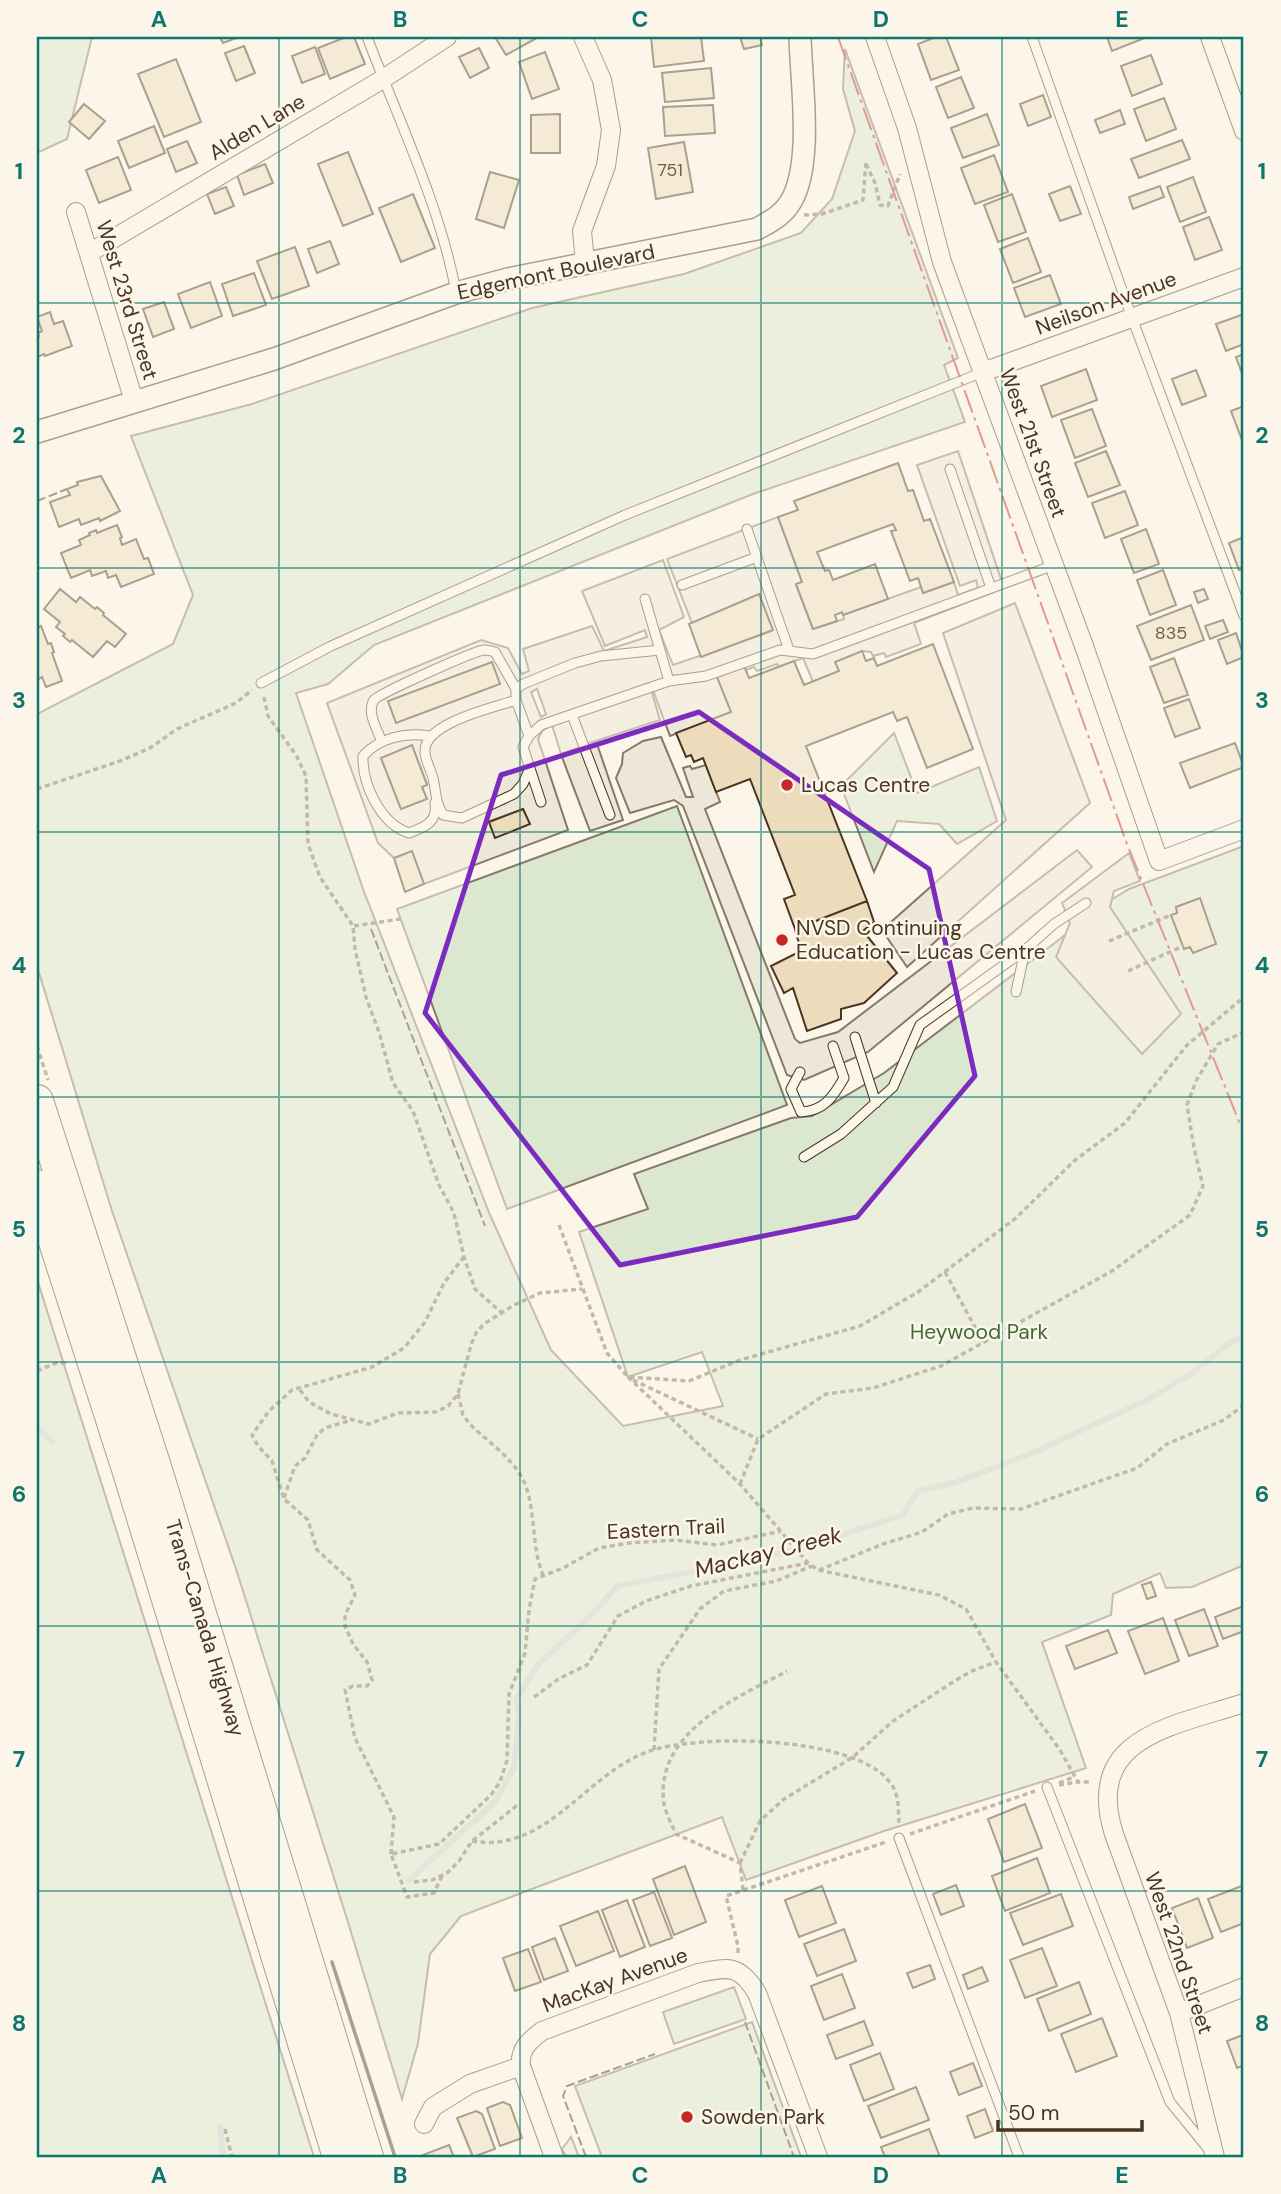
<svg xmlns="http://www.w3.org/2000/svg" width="1281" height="2194" font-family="'DM Sans',sans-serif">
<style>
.green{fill:#dce7d0;stroke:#887966;stroke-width:2}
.parking{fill:#ede7d9;stroke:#887966;stroke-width:2;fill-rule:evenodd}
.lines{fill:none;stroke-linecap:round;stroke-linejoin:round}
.stream{stroke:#c9cecd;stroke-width:6}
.building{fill:#ecdcbc;stroke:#4a3520;stroke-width:2}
.service-casing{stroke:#4a3520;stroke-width:11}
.minor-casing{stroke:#4a3520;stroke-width:20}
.tertiary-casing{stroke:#4a3520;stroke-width:24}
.motorway-casing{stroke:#4a3520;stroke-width:34}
.path{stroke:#7f6f5c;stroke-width:3.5;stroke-dasharray:5 3.5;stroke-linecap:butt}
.service{stroke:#fbf6e9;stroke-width:9}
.minor{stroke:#fbf6e9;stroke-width:18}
.tertiary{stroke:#fbf6e9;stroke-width:21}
.motorway{stroke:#fbf6e9;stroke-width:32}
.fence{stroke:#4a3520;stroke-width:2;stroke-dasharray:9 3.5;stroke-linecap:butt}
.wall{stroke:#4a3520;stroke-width:3.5}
.power{stroke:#c62828;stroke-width:2;stroke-dasharray:24 5 3.5 5;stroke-linecap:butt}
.marked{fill:none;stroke:#7b2cbf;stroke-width:5;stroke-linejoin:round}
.grid{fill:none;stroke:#0f766e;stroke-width:2;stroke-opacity:0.55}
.poi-dot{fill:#c62828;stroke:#fbf6e9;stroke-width:2.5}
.labels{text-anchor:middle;stroke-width:5;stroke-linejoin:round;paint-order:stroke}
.number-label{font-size:18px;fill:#725f47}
.street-label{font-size:21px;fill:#4a3520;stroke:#fbf6e9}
.poi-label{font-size:21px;fill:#4a3520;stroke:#fbf6e9;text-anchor:start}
.park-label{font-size:21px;fill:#436837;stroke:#fbf6e9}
.water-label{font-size:23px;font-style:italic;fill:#4a3520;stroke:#fbf6e9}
.neatline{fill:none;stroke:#0f766e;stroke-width:2.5}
.grid-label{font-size:23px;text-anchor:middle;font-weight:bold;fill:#0f766e}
</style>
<rect width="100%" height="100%" fill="#fbf6e9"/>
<path class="green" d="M37,37H92L67,139L37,153Z
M845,49L958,358L944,365L965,422L753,494L374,645L328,684L296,693L363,889L490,1215L551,1350L623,1426L723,1406L702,1352L628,1377L579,1232L648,1209L634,1174L791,1118L812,1116L884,1073L1111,900L1129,889L1244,846V1565L1192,1587L1166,1588L1160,1573L1113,1594L1111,1615L1042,1642L1086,1768L884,1831L746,1880L722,1817L461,1916L430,1954L418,2043L402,2099L347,1919L236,1569L112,1211L37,966V714L173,644L193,595L131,436L252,404L532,308L684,274L801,233L832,199L855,131L843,89Z
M894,733L917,793L979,767L997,821L957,844L939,824L897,821L874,872L841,786Z
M677,806L787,1105L507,1209L397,909Z
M37,1279L314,2157H37Z
M734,1987L746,2019L674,2044L663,2012Z
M752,2022L801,2157H602L575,2086Z"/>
<path class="parking" d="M958,451L1004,588L914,623L921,644L886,657L884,653L873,656L871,652L862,651L852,658L856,668L814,684L803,658L779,667L777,664L757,671L754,667L729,676L740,709L670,736L654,693H652L660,720L586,744L588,747L597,744L623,820L590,831L562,757L579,750L578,748L561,754L552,725L542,731L538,739L568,830L424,884L412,852L394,858L378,843L327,703L481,640L508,648L522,674L529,671L523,649L592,626L604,651L647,637L645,630L605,646L582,591L663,560L684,617L659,630L673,665L772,631L759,594L692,623L667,559L778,517L802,582L796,585L813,629L844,619L843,615L921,587L924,593L954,582L958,595L978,588L976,580L960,586L917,465ZM537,689L546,714L541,717L531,692ZM412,746L427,784L422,787L426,799L401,809L381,758ZM523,809L529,824L489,822L490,821Z
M1015,603L1090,803L907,967L882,930L1006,820L943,633Z
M661,737L686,797H693L683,768L690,766L692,769L706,765L720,802L705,809L795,1039L800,1043L838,1032L1077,850L1092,867L868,1052L804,1080L787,1075L683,806L674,800L630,813L616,778L622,764L623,753L643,741Z
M1129,853L1140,881L1114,891L1110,907L1181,1014L1142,1054L1056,957L1070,923L1062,903Z
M571,2137L579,2157H566L562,2149Z"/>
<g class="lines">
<path class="stream" d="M37,1427L52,1442
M408,1881L494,1803L514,1768L519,1716L517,1698L538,1665L583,1623L618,1586L747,1561L801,1548L903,1515L918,1491L954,1483L1035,1452L1149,1399L1191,1374L1228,1344L1244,1336
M220,2126L223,2157"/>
</g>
<path class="building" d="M220,37H239L223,43Z
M346,37H354L365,64L330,79L318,48Z
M495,37H534L535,39L506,55Z
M651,37H701L704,61L654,67Z
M740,37H760L762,45L744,49Z
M936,37H946L959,70L931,80L918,44Z
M1107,37H1147L1112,51Z
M244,46L255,73L236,81L225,53Z
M315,47L325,74L302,83L292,56Z
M479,48L489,68L470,78L459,57Z
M545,52L559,89L532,99L519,62Z
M1151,55L1162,84L1132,96L1121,66Z
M176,59L201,122L164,137L138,74Z
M711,68L714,98L665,102L662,73Z
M961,77L974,108L948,118L936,87Z
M1043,95L1051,117L1028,126L1020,104Z
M1164,98L1176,129L1146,141L1134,109Z
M84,104L105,121L89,139L69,122Z
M713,105L715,133L665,136L663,107Z
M1120,110L1125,124L1100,133L1095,120Z
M560,114V153H531V115Z
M987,114L999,145L963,158L951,128Z
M154,126L165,153L129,168L118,141Z
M1182,140L1190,159L1139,178L1131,159Z
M187,141L197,163L176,172L167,149Z
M684,142L693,192L656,199L648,148Z
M348,152L373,214L343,226L318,164Z
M994,155L1008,192L975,204L961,168Z
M118,157L131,190L99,203L86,170Z
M265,164L273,183L244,195L237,175Z
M490,172L519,180L504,228L476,219Z
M1193,177L1206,212L1180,222L1167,187Z
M1070,186L1081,214L1060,221L1049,194Z
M1160,186L1164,197L1133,209L1129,197Z
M226,187L234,206L215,214L207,194Z
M413,194L435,248L401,262L379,208Z
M1012,194L1026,232L998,242L984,205Z
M1209,217L1222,250L1195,260L1183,227Z
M1028,238L1041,272L1013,283L1000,249Z
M330,241L339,264L317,273L308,249Z
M295,247L309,286L272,299L257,261Z
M254,273L266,305L233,316L222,284Z
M1050,275L1061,304L1025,317L1014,288Z
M210,282L222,316L191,328L178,294Z
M164,302L174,329L153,337L143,309Z
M50,312L54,324L63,321L72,346L45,356L44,354L37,357V337L39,336L38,333L42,331L37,317Z
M1244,314V344L1226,351L1216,324Z
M1244,354V379L1236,357Z
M1086,369L1097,400L1052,417L1041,386Z
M1196,370L1206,396L1182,405L1172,379Z
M1244,406V439L1242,440L1231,411Z
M1092,409L1106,446L1075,458L1061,420Z
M1106,451L1120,485L1088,497L1075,463Z
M898,463L908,491L913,490L924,521L930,519L954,582L923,593L918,578L910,581L891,531L896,530L893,524L817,552L825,571L829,570L833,580L875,564L888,599L843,615L842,612L835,615L837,621L813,629L796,584L802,582L778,517L798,510L794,501Z
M101,476L120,511L100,521L99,518L81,525L79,519L59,527L50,502L70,495L67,489L78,485L77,482Z
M1125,491L1138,525L1105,538L1092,503Z
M117,525L122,537L120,538L122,545L136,539L144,559L148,558L154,574L121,587L116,575L108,578L106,571L92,576L90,570L71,578L61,553L81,545L79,540L90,535L89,533L96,530L97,533Z
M1146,529L1159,564L1134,573L1121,539Z
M1244,537V569L1239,570L1229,543Z
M1163,570L1176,605L1150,615L1137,580Z
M60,589L76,602L80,597L95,609L97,607L104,613L103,615L126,634L115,647L107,641L93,657L72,640L70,642L63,636L65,634L56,627L60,622L44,609Z
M1204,589L1208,599L1198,603L1194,592Z
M759,594L773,630L701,657L689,624Z
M1191,605L1204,640L1151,660L1137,626Z
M1223,620L1228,632L1210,639L1205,626Z
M41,626L48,644L51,643L54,652L52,653L62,681L46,687L42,677L37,680V628Z
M1236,633L1244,657L1227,664L1218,640Z
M933,644L973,749L927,768L907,717L897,721L893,712L806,746L867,901L795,929L784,899L795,895L750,779L716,792L703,758L694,762L691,755L686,757L676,733L731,712L717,677L744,666L749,678L794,661L804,685L839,671L835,662L862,651L866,661L874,658L877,666Z
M1174,658L1188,695L1164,703L1150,667Z
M492,662L500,684L396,723L388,701Z
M1189,699L1200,728L1175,737L1164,708Z
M1235,743L1244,767L1190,788L1180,763Z
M412,745L427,785L422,787L427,799L401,809L381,758Z
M523,809L530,824L495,838L489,822Z
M412,851L424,884L405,892L394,858Z
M1200,898L1216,944L1193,953L1190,947L1184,949L1171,915L1177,913L1176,907Z
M867,901L874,922L863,931L897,973L864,1003L841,1009V1019L807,1031L793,988L784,993L771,966L801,951L795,929Z
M1151,1582L1156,1596L1147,1599L1142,1585Z
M1244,1606V1631L1223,1639L1215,1617Z
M1204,1609L1218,1646L1189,1656L1175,1620Z
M1163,1618L1179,1661L1145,1674L1128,1631Z
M1108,1630L1117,1653L1075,1669L1066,1646Z
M1025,1804L1042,1848L1004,1862L988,1819Z
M1037,1858L1050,1893L1005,1911L992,1876Z
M685,1866L706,1922L674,1935L653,1879Z
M956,1885L964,1906L941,1915L933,1894Z
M1244,1885V1923L1221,1932L1208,1899Z
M822,1886L836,1923L799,1937L785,1900Z
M654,1892L672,1938L650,1946L633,1900Z
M1061,1894L1073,1926L1023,1945L1010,1913Z
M1198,1898L1213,1938L1187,1948L1172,1908Z
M627,1900L645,1947L620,1957L602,1910Z
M598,1911L614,1951L576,1966L560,1926Z
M844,1929L856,1961L817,1976L804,1944Z
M555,1938L568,1971L544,1980L532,1947Z
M1042,1948L1057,1986L1025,1998L1010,1960Z
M528,1949L541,1982L515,1991L503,1958Z
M930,1965L935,1979L913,1988L907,1973Z
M982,1967L988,1981L968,1989L963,1975Z
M842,1974L855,2008L824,2020L811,1986Z
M1079,1982L1091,2014L1049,2031L1037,1999Z
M1102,2018L1117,2056L1076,2072L1061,2034Z
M864,2021L873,2045L836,2059L827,2035Z
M1243,2035L1244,2065L1237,2068L1227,2041Z
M880,2053L894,2089L864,2101L850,2065Z
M973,2063L982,2086L959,2095L950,2072Z
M916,2087L929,2120L881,2138L868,2106Z
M503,2102L510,2105L522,2138L500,2146L487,2108Z
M985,2109L993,2131L975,2138L967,2116Z
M476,2111L482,2114L495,2149L473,2157L457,2118Z
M929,2129L940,2157H885L881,2147Z
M449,2145L454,2157H424L423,2155Z"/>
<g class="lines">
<defs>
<path id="service" d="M367,37C398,119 440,205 456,292
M1032,37L1132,318L1244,616
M950,469L991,588
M747,529L789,650
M682,585L757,557
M645,599L669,681
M261,683L331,646L625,515L983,372
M516,700C493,708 423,723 425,752C425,760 431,770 433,778C437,795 434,798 443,815L462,818L514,794L523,784L529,770
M572,715L610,815
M429,736C405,732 379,738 363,756C362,785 381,824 409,833C425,827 438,822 435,803
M529,736L516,700V689L523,684L575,663L601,656L660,650
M382,742C378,731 366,712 374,700C378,694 474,651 484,650C488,650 491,651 495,652L516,689
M541,802L523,747L529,736L541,725L669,681L706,676L780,650L813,654L1054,565
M1016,992L1025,950L1054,924L1086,903
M855,1037L876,1103
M800,1072L791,1089L801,1112C824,1111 833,1097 844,1078L833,1046
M804,1157L841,1134L893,1087L920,1025L1025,950
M1047,1787L1170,2102L1209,2150
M899,1838L1019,2157"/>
<path id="minor" d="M583,37L602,80L611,130L606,166L582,231L585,263
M875,37L907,128L942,262L1084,646L1159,861L1244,829
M1210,37L1244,131
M76,212L134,401
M89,253L383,79L447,37
M983,372L1244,277
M1179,2013L1244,1987
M521,2066L554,2157
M424,2124L433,2107L470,2084L521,2066C519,2049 530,2040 542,2031L698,1973C729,1967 739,1964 757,1993L818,2157
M1215,2157L1179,2013L1114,1834C1083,1736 1175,1726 1244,1703"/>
<path id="tertiary" d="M37,432L274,359L456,293L508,279L757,229C769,222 782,216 790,203C814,165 801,82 800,37"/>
<path id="motorway" d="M37,1101L154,1464L367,2157
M37,1186L129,1472L339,2157"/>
</defs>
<use href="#service" class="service-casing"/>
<use href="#minor" class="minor-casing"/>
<use href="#tertiary" class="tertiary-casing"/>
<use href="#motorway" class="motorway-casing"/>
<path class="path" d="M866,164L875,183L880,205L888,206L900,174
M804,215L822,214L863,200L866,162
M264,697L268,716L296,755L306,776L308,844L320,877L353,926L355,949L366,997L379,1032L393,1083L413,1111L439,1185L454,1213L464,1257L475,1289L503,1314
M37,789L120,761L150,748L177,729L236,703L252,690
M354,926L400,919
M1109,941L1171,915
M1128,971L1183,946
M37,1046L48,1080
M559,1225L607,1353L628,1377L689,1381L740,1360L860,1326L918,1292L1016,1218L1074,1161L1125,1123L1187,1045L1244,997
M945,1272L983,1342
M37,1371L56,1363H67
M628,1377L740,1484L808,1563L818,1570L939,1595L966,1609L996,1662L1060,1750L1078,1782H1092
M633,1380L758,1439
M300,1390L309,1402L331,1414L369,1424L398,1413L436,1412L448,1406L458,1394L471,1345L476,1333L484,1324L514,1305L540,1293L582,1289
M458,1394L463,1415L469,1423C486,1441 510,1455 522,1478C537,1505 530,1544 543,1575
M740,1484L758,1439L826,1394L873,1388L941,1366L1112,1271L1190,1215L1203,1186L1194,1148L1187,1105L1196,1081L1218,1044L1244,1032
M284,1498L295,1466L305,1458L318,1433L328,1427L352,1420
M819,1570L883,1544L922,1532L948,1514L973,1508L1021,1509L1137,1468L1167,1444L1224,1420L1244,1405
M534,1697L560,1678L587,1665L618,1616L646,1601L691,1586L808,1563
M654,1750L659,1669L700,1609L724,1591L776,1581L812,1566
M1059,1783L1074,1777
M1059,1785L1078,1782
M910,1834L1035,1791
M472,1841C546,1854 585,1775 647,1752C698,1733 851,1736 888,1780C900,1793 898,1808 899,1825
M391,1854L394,1817L355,1738L345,1690L353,1686H367L372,1680L367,1662L353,1644L345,1626V1615L355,1595L350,1580L317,1550L308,1520L284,1499L272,1461L258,1446L252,1435L269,1411L292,1390L372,1367L404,1348L425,1322L444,1283L463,1258
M740,1863L760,1821L784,1799L853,1757L893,1721L953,1682L972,1671L996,1662
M442,1876L434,1893L407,1897L391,1854L439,1844L491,1795L500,1782L507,1760L509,1694L525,1653L529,1610L535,1579L563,1568L599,1548L629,1543L675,1540L717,1545L781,1531
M414,1882L432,1880L447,1873L459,1861L472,1841L519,1804
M743,1890L740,1863L676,1834C672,1825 666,1814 664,1804C654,1732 735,1699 787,1671
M738,1953V1946L726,1896L886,1842
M225,2129L232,2157"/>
<use href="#service" class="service"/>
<use href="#minor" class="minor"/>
<use href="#tertiary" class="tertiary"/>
<use href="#motorway" class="motorway"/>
<path class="fence" d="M37,501L67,489
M371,929L485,1226
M745,2022L794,2157
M586,2157L563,2096L567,2086L655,2054"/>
<path class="wall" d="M332,1962L395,2157"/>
<path class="power" d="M838,37L1127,844L1244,1134"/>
</g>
<path d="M0 0H1281V2194H0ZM699,712L929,869L975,1076L857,1217L620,1265L425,1013L501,775Z" fill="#fbf6e9" fill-opacity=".55" fill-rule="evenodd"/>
<path class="marked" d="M699,712L929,869L975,1076L857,1217L620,1265L425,1013L501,775Z"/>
<path class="grid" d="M279,37V2157M520,37V2157M761,37V2157M1002,37V2157M37,303H1244M37,568H1244M37,832H1244M37,1097H1244M37,1362H1244M37,1626H1244M37,1891H1244"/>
<g class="poi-dot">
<circle cx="787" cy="785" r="7"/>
<circle cx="782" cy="940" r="7"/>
<circle cx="687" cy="2117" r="7"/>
</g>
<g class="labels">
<g class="number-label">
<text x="670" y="176">751</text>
<text x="1171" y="639">835</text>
</g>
<g class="street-label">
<text transform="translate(257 127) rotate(-31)" y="7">Alden Lane</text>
<text transform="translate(556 272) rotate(-12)" y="7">Edgemont Boulevard</text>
<text transform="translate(127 300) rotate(73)" y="7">West 23rd Street</text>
<text transform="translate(1106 303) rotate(-20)" y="7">Neilson Avenue</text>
<text transform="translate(1033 443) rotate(70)" y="7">West 21st Street</text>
<text transform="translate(666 1529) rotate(-3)" y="7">Eastern Trail</text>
<text transform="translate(205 1628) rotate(73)" y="7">Trans-Canada Highway</text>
<text transform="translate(1179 1953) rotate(71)" y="7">West 22nd Street</text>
<text transform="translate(615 1980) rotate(-20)" y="7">MacKay Avenue</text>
</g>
<g class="poi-label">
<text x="801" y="792">Lucas Centre</text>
<text x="796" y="935">NVSD Continuing<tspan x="796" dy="24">Education - Lucas Centre</tspan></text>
<text x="701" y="2124">Sowden Park</text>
</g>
<g class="park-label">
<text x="979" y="1339">Heywood Park</text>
</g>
<g class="water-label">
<text transform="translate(768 1552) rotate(-14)" y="8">Mackay Creek</text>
</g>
</g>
<rect width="1281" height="2194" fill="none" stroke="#fbf6e9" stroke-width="77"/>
<path d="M998 2120v10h144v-10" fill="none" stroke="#4a3520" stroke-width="3.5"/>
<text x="1008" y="2120" font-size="21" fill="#4a3520" stroke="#fbf6e9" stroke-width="5" paint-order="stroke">50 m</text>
<rect x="38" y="38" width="1204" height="2118" class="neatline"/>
<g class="grid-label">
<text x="159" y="27">A</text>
<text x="400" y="27">B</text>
<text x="640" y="27">C</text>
<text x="881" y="27">D</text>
<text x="1122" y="27">E</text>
<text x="19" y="179">1</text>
<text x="1262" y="179">1</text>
<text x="19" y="443">2</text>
<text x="1262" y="443">2</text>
<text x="19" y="708">3</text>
<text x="1262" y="708">3</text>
<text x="19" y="973">4</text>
<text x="1262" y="973">4</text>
<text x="19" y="1237">5</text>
<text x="1262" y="1237">5</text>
<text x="19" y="1502">6</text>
<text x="1262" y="1502">6</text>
<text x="19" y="1767">7</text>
<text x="1262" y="1767">7</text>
<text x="19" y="2031">8</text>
<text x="1262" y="2031">8</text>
<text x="159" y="2183">A</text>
<text x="400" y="2183">B</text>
<text x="640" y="2183">C</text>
<text x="881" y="2183">D</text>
<text x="1122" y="2183">E</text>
</g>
</svg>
